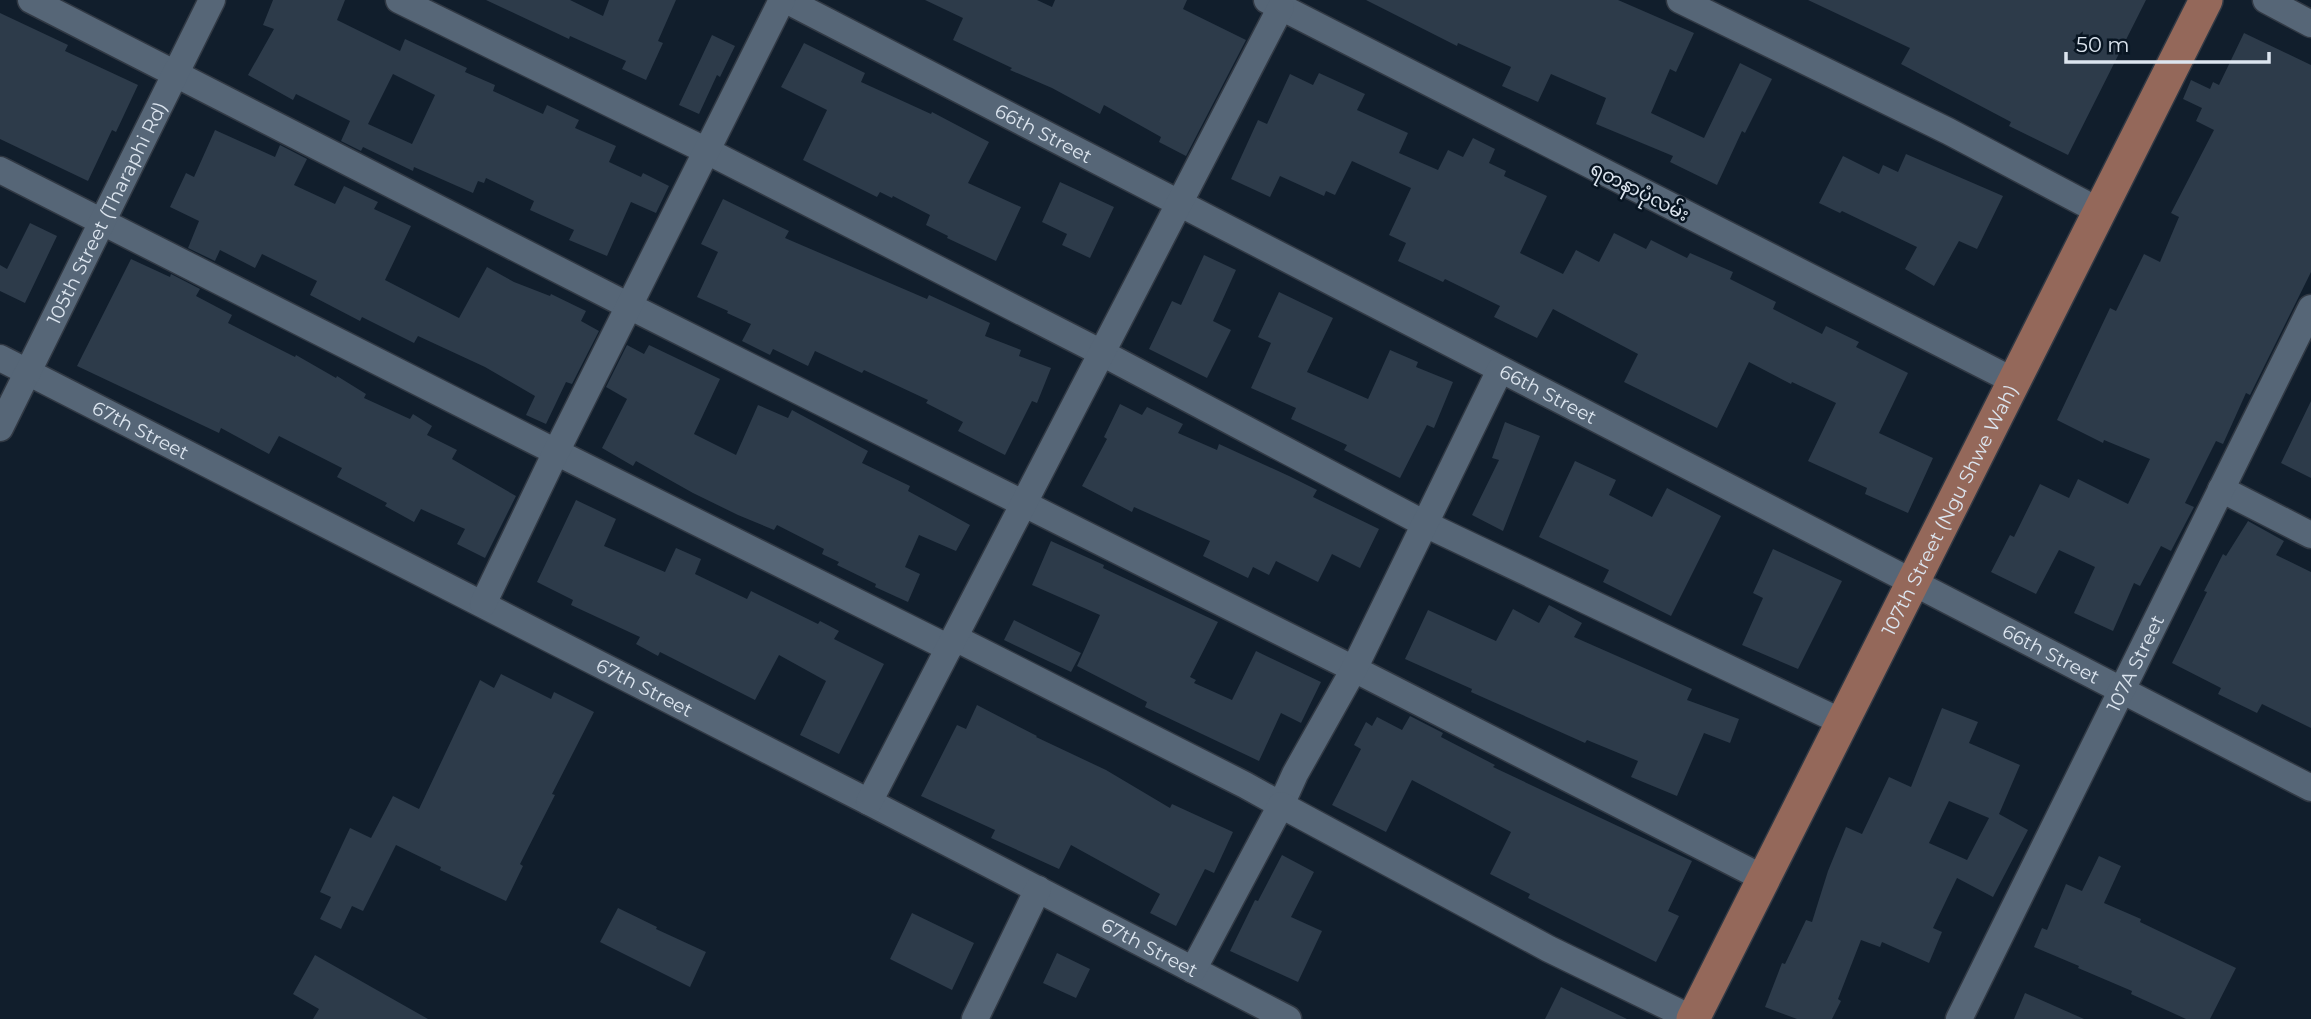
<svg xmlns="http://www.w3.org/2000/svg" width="2311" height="1019" font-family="Montserrat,'Noto Sans Myanmar',sans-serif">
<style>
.building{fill:#2d3b4a;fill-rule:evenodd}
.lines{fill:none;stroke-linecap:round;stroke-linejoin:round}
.minor-casing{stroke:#313944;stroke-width:29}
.major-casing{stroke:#313944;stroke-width:36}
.minor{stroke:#566677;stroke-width:26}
.major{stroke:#94685a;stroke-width:33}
.labels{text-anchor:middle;stroke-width:5;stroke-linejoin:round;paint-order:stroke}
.street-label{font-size:19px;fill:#dce5ef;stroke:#081522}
</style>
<rect width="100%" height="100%" fill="#111e2c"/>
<path class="building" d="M273,0H345L337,20L400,51L405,39L467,68L465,72L495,85L493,91L543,114L547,105L579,120L575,128L616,146L609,162L641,177L643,173L669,186L656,213L631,202L607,256L569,240L574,230L530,210L534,201L486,178L484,183L478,181L473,193L414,167L413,171L363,147L361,151L341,141L350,121L296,94L293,100L248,75L274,29L263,25ZM393,74L435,95L412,144L368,124Z
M486,0H570L603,16L609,0H676L658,41L663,43L646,80L622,69L626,61L570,36L569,39Z
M925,0H1037L1052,7L1055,0H1187L1183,9L1246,40L1186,156L1159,142L1161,137L1104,105L1100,114L1052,88L1010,70L1012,68L953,40L963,18Z
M1366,0H1618L1694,33L1676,72L1670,69L1651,113L1704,138L1740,63L1772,79L1745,133L1742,131L1717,185L1670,162L1673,156L1596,124L1606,98L1551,74L1538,102L1502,86L1511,67L1458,43L1457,46Z
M1808,0H2146L2068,155L2009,126L2011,122L1901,64L1910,48Z
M0,13L68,45L65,51L138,85L116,132L112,130L88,181L0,139Z
M2244,33L2311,65V272L2250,395L2246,393L2223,444L2216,441L2185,503L2194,507L2171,551L2161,546L2140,586L2134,583L2113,631L2074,613L2095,567L2059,550L2036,594L1991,572L2010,535L2014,537L2040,484L2069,498L2078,479L2128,504L2150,459L2104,440L2103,443L2057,420L2110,308L2116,311L2144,254L2160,262L2179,217L2171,213L2214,130L2196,121L2202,108L2183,99L2191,80L2210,89L2213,82L2219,85Z
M712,35L735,46L720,77L717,75L699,114L679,105Z
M804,43L865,73L861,82L931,114L932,112L989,142L968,183L1021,207L996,261L947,238L948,236L926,225L930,215L893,196L892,198L880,192L877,197L803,160L827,110L781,87Z
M1319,73L1365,94L1357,110L1408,133L1399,153L1438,170L1448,150L1463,157L1473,138L1495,149L1489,163L1506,171L1504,176L1547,196L1520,253L1563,274L1576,250L1599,262L1614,233L1646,249L1651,240L1687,258L1690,253L1733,272L1730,279L1776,302L1773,309L1822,334L1826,326L1859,342L1856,347L1908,373L1879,433L1933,458L1908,513L1865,494L1867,488L1808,461L1836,403L1792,382L1791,384L1749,362L1717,428L1624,382L1638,354L1553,309L1537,338L1494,317L1500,306L1445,279L1443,282L1398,261L1406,243L1389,235L1411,188L1352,161L1335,195L1326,191L1324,196L1280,176L1270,197L1231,179L1258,120L1267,124L1290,74L1313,85Z
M215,130L275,157L280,145L307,159L294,185L335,204L344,186L378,202L374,209L411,226L385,280L459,318L487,267L514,282L550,296L551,294L586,311L581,321L599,331L572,384L566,382L546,424L526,415L535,396L485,367L418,336L414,343L362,317L360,321L310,295L317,281L262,254L255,268L220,250L215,261L188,248L199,221L170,207L186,173L194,177Z
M1906,154L2003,196L1977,249L1959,241L1934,286L1905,269L1917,247L1842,211L1840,213L1819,203L1843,156L1879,174L1883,165L1898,172Z
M1060,182L1114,207L1090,258L1062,245L1067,234L1042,222Z
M723,199L789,231L785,238L927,299L929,295L990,323L985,336L1021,350L1019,356L1051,368L1037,403L1032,401L1005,455L958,431L963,422L926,403L928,400L864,370L862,373L815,351L808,366L773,349L770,355L742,341L751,324L727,313L728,311L697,297L718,252L701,244Z
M30,223L57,236L25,303L0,291V265L7,269Z
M1204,255L1236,270L1213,321L1231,330L1207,378L1149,349L1172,301L1181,305Z
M131,259L170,277L171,274L200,289L196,296L232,315L228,323L295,357L296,355L336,378L337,376L366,394L364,398L410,419L413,414L432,426L427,435L457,450L452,459L516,496L485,558L457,544L465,529L421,509L414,522L385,506L387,503L337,477L342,468L279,436L269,454L221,428L219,433L77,366Z
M1279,292L1333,318L1307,372L1368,399L1390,350L1418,362L1416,367L1453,382L1434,428L1427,425L1400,478L1344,450L1347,445L1291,419L1296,408L1251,388L1271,343L1258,337Z
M627,345L644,354L649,345L720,379L694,434L736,455L758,405L788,418L792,410L868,451L862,463L910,486L908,491L970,525L956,551L919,535L905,567L920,574L908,602L875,587L876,584L837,565L839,562L822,554L824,549L777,525L774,530L738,515L693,493L636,461L633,466L602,448L627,399L606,387Z
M2311,401V478L2281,463Z
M1120,404L1142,415L1147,407L1183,424L1178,433L1217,450L1219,444L1289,476L1317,490L1313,497L1379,529L1360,568L1332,554L1318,582L1276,561L1269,575L1253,567L1248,578L1203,556L1210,541L1134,507L1132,512L1082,486L1107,439L1104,437Z
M1505,422L1540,436L1503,531L1472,515L1499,460L1492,458Z
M1575,461L1616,480L1609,495L1652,517L1667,488L1721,516L1671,616L1603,582L1609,570L1539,537Z
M576,500L616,519L604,546L665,572L676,548L701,559L695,574L747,599L751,591L818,624L820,621L839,631L834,639L884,664L839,754L800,735L826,681L779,655L755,700L660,652L658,656L636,644L640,637L571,605L573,600L537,582Z
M2248,521L2284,541L2276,555L2311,572V728L2262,704L2257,713L2218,694L2221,688L2172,663L2207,592L2204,591L2223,554L2226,556Z
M1051,541L1104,565L1103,568L1218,622L1190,677L1196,680L1194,683L1232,700L1256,651L1321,682L1301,723L1281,713L1259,761L1145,707L1147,702L1077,666L1100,615L1032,585Z
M1773,549L1842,581L1798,669L1742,645L1763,598L1753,593Z
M1549,605L1582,623L1574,637L1692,689L1687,700L1739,719L1730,743L1704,733L1677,796L1631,777L1638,761L1587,740L1585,743L1471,692L1472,689L1405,659L1428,610L1496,641L1513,609L1539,623Z
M1014,620L1081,653L1071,672L1004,640Z
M501,674L551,699L554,692L594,712L552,794L555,795L520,864L523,866L506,901L440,870L441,867L396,845L363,911L352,906L341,929L320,919L331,897L320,892L350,828L371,838L393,796L419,809L480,680L494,688Z
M977,705L1037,736L1036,737L1106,770L1170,808L1172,804L1233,832L1214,873L1205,869L1176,926L1150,913L1160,894L1071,845L1059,869L991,838L995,830L921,796L957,725L966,729Z
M1942,708L1978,722L1969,743L2020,765L1999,814L2028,830L1993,897L1957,878L1933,928L1942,932L1929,963L1882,942L1880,947L1861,940L1838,999L1841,1001L1832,1019H1797L1765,1007L1782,963L1785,964L1806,920L1812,922L1828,871L1846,827L1862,834L1889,777L1911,787ZM1949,801L1989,818L1967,860L1929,843Z
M1410,716L1443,733L1441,737L1495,765L1493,767L1692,861L1668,911L1679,916L1656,962L1528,898L1530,894L1490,874L1511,832L1412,780L1386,832L1332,805L1361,749L1354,745L1366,722L1372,726L1377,717L1402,730Z
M1282,855L1314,872L1291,917L1322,931L1298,982L1230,951L1255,900L1258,901Z
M2099,856L2121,866L2104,903L2141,919L2140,922L2236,968L2210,1019H2186L2131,994L2132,991L2078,968L2079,966L2034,947L2042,928L2047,930L2066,884L2082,891Z
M618,908L657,927L656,929L706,952L690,987L600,942Z
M912,913L974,943L952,990L890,959Z
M1057,953L1090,969L1076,998L1043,983Z
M315,955L428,1019H313L319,1009L293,994Z
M1561,987L1627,1019H1545Z
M2025,993L2084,1019H2014Z"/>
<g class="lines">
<defs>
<g id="minor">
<path d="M31,0L629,306L1354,669L1763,878"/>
<path d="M399,0L707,151L1102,353L1425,524L1842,722"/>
<path id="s1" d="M786,0L2311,788"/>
<path d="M1267,0L2014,381"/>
<path d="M1680,0L1948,131L2099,211"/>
<path d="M2266,0L2311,24"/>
<path d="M0,170L556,452L949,648"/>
<path id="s2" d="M0,358L869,802L1288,1019"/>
<path id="s3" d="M0,428L212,0"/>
<path d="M2221,489L2311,535"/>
<path d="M483,604L556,452L782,0"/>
<path d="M955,638L1245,785L1281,805L1295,774L1354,669L1500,370"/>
<path d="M869,802L1281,7"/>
<path d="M1193,970L1281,805L1549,949L1693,1019"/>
<path d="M975,1019L1038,889"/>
<path id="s4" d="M1959,1019L2311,308"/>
</g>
<g id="major">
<path id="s5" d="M1693,1019L2206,0"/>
</g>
</defs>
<use href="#minor" class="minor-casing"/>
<use href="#major" class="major-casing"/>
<use href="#minor" class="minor"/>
<use href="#major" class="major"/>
</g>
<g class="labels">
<g class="street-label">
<text dy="7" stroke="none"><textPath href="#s1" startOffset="290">66th Street</textPath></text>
<text transform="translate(1640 191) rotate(27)" y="7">ရတနာပုံလမ်း</text>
<text dy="7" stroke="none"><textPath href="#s3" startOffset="240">105th Street (Tharaphi Rd)</textPath></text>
<text dy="7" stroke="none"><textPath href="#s1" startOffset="858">66th Street</textPath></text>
<text dy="7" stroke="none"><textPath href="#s2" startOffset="158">67th Street</textPath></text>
<text dy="7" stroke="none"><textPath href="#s5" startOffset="570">107th Street (Ngu Shwe Wah)</textPath></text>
<text dy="7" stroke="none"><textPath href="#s1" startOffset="1424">66th Street</textPath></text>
<text dy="7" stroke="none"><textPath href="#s4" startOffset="397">107A Street</textPath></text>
<text dy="7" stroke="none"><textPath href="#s2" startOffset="724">67th Street</textPath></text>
<text dy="7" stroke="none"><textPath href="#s2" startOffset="1292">67th Street</textPath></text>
</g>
</g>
<path d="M2066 52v10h203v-10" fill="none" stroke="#dce5ef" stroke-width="3.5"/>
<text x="2076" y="52" font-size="21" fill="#dce5ef" stroke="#081522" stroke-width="5" paint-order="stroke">50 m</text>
</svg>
